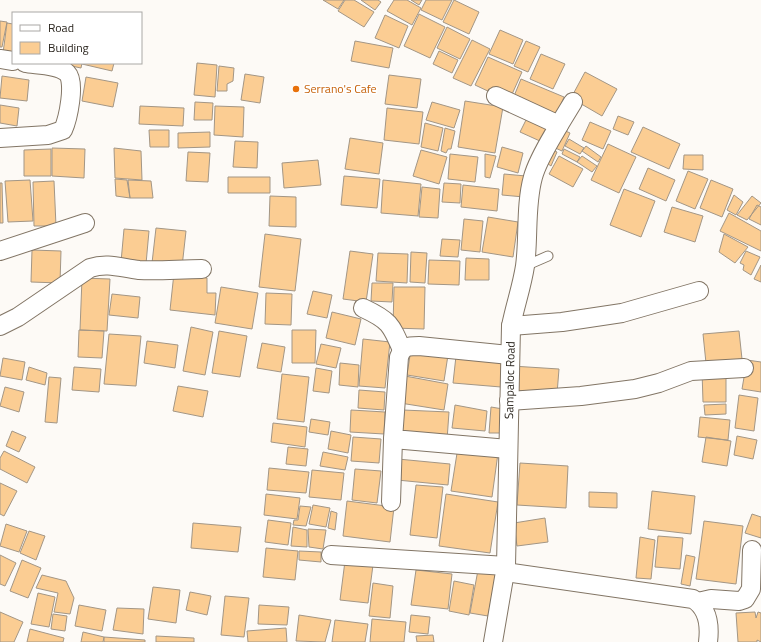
<svg xmlns="http://www.w3.org/2000/svg" width="761" height="642" font-family="'Titillium Web',sans-serif">
<style>
.building{fill:#fbcd93;stroke:#a39685}
.lines{fill:none;stroke-linecap:round;stroke-linejoin:round}
.service-casing{stroke:#827565;stroke-width:11}
.minor-casing{stroke:#827565;stroke-width:20}
.service{stroke:#fff;stroke-width:9}
.minor{stroke:#fff;stroke-width:18}
.food-dot{fill:#e8710a;stroke:#fff;stroke-width:1.5}
.labels{text-anchor:middle;stroke-width:3;stroke-linejoin:round;paint-order:stroke}
.food-label{font-size:12px;fill:#c56008;stroke:#fff;text-anchor:start}
.street-label{font-size:12px;fill:#2a251e;stroke:#fff}
</style>
<rect width="100%" height="100%" fill="#fdfaf6"/>
<path class="building" d="M323,0H344L338,9Z
M345,0H354L374,12L364,27L338,11Z
M361,0H378L381,2L375,10Z
M394,0H407L421,8L412,25L387,11Z
M411,0H422L419,5Z
M426,0H452L442,20L421,10Z
M454,0L479,12L469,34L443,22Z
M419,14L445,27L430,58L404,46Z
M385,15L408,26L399,48L375,38Z
M0,21L7,22L2,47H0Z
M7,23L13,24V55L3,53Z
M447,27L470,39L460,59L437,48Z
M500,30L523,40L513,64L489,54Z
M472,40L490,49L471,86L453,78Z
M355,41L393,48L389,68L351,61Z
M526,41L540,47L528,72L514,66Z
M439,51L458,60L452,73L433,64Z
M541,54L565,64L553,89L530,79Z
M488,57L522,72L509,101L475,85Z
M57,63H82L81,68Z
M83,63H114L112,71L82,64Z
M197,63L217,65L215,97L194,95Z
M219,66L234,68L233,81L227,84V91H217Z
M585,72L617,89L602,116L571,98Z
M245,74L264,77L260,103L241,100Z
M389,75L421,79L417,108L385,104Z
M2,76L29,80L27,101L0,98Z
M86,77L118,83L113,107L82,101Z
M521,79L564,97L555,119L512,101Z
M465,101L503,107L495,153L458,147Z
M195,102L213,103L212,120H194Z
M432,102L460,110L454,128L426,120Z
M0,105L19,108L17,126L0,123Z
M140,106L184,108L183,126L139,124Z
M215,106L244,107L243,137L214,135Z
M387,108L423,112L419,144L384,140Z
M529,114L570,133L562,151L520,132Z
M618,116L634,122L628,135L613,129Z
M590,122L611,131L603,149L582,140Z
M425,123L443,128L438,151L421,147Z
M643,127L680,144L669,169L631,152Z
M445,128L455,131L451,149H448L446,153L441,151Z
M149,130H169V147H150Z
M210,132V147L178,148V133Z
M350,138L383,143L379,174L345,169Z
M569,139L584,148L580,154L565,146Z
M235,141L258,142L257,168L233,167Z
M608,144L636,157L619,193L591,180Z
M545,146L557,152L551,166L544,161Z
M586,146L601,157L598,162L582,151Z
M502,147L523,153L518,173L497,167Z
M52,148L85,149L84,178L52,176Z
M114,148L141,151L142,180L115,178Z
M51,149V176H24V150Z
M564,149L580,157L577,162L562,154Z
M421,150L447,157L439,184L413,176Z
M188,152L210,153L208,182L186,181Z
M450,154L478,157L475,182L448,179Z
M485,154L496,156L490,178L485,177Z
M684,155H703V170L683,169Z
M559,156L583,169L573,187L549,174Z
M582,156L597,166L592,172L577,162Z
M318,160L321,185L284,188L282,163Z
M648,168L675,180L666,201L639,189Z
M688,171L708,179L695,209L676,201Z
M504,174L526,176L524,197L502,195Z
M344,176L380,179L377,208L341,205Z
M228,177H270V193H228Z
M115,179L127,180L130,198L116,196Z
M30,180L33,221L8,222L5,181Z
M128,180L151,181L153,198H130Z
M383,180L421,184L418,216L381,213Z
M711,180L733,189L722,217L700,208Z
M54,181L56,226H34L33,182Z
M0,183H2L3,223H0Z
M444,183L461,184L460,203L442,202Z
M463,185L499,189L497,211L461,207Z
M422,187L440,189L438,218L419,217Z
M624,189L655,201L641,237L610,225Z
M734,195L743,202L736,215L727,210Z
M270,196L296,197V227L269,226Z
M752,196L761,203L747,220L737,215Z
M757,205L761,207V225L749,219Z
M672,207L703,216L695,242L664,232Z
M729,213L761,231V251L720,231Z
M488,217L518,222L513,257L482,252Z
M464,219L483,221L480,252L461,250Z
M156,228L186,231L182,267L152,263Z
M124,229L149,231L146,264L121,262Z
M265,234L301,239L295,291L259,287Z
M724,234L748,247L735,263L719,252Z
M442,239L460,240L458,257L440,256Z
M32,250L61,251L60,283L31,282Z
M350,251L373,254L366,302L343,299Z
M746,251L760,257L751,275L743,270L744,265L740,263Z
M411,252L427,253L425,283L410,282Z
M378,253L408,254L407,283L376,281Z
M466,258L489,259V280H465Z
M429,260L460,261L459,285L428,284Z
M761,265V282L754,279Z
M174,273L207,278V293H216L215,315L170,310Z
M82,278L110,279L107,331L80,330Z
M372,283H393L392,302L371,301Z
M221,287L258,293L252,329L215,323Z
M394,287H425L424,329L393,328Z
M313,291L332,295L327,318L307,314Z
M266,293L292,294L291,325L265,324Z
M112,294L140,297L138,318L109,315Z
M332,312L361,319L355,345L326,338Z
M191,327L213,332L205,375L183,371Z
M79,330L104,331L102,358L78,357Z
M292,330H316L315,363H292Z
M219,331L247,336L240,377L212,373Z
M739,331L742,359L706,363L703,334Z
M109,334L141,336L136,386L104,384Z
M363,339L390,342L385,388L359,386Z
M147,341L178,345L175,368L144,363Z
M262,343L285,347L281,372L257,368Z
M321,344L341,348L336,368L316,364Z
M411,349L448,355L444,381L407,375Z
M456,356L504,361L501,387L453,383Z
M3,358L25,362L22,380L0,376Z
M747,360L761,362V392L742,389Z
M340,363L359,365L358,387L339,385Z
M512,366L559,369L557,394L510,390Z
M29,367L47,373L45,385L26,380Z
M74,367L101,369L99,392L72,390Z
M316,368L332,371L329,393L313,391Z
M702,371H726V402H703Z
M282,374L309,377L304,422L277,419Z
M405,376L448,384L444,410L400,403Z
M49,377L61,378L57,423L45,422Z
M178,386L208,391L203,417L173,411Z
M5,387L24,392L19,412L0,406Z
M359,390L385,392L384,410L358,408Z
M739,395L758,398L754,431L735,428Z
M726,404V414L705,415L704,405Z
M455,405L487,411L485,431L452,428Z
M491,407L503,409L501,433H489Z
M351,410L385,412L384,434L350,432Z
M403,410L449,412L447,440L401,437Z
M700,417L730,420L728,440L698,437Z
M311,419L330,422L328,435L309,432Z
M273,423L307,427L305,447L271,442Z
M12,431L26,437L19,452L6,446Z
M331,431L351,435L348,453L328,449Z
M737,436L757,440L753,459L734,455Z
M353,437L381,439L379,463L351,461Z
M706,437L731,441L727,466L702,462Z
M288,447L308,449L306,466L286,464Z
M458,447L498,453L492,497L451,491Z
M4,451L35,467L27,483L0,469V458Z
M323,452L348,457L345,470L320,466Z
M398,459L450,464L448,485L397,480Z
M520,463L568,466L566,508L517,505Z
M269,468L309,472L306,493L267,490Z
M355,469L381,471L377,503L352,500Z
M312,470L344,473L341,500L309,497Z
M0,483L17,491L4,516L0,514Z
M416,485L443,487L437,538L410,535Z
M652,491L695,496L691,534L648,529Z
M589,492L617,493V508L589,507Z
M266,494L300,498L297,519L264,515Z
M446,494L498,502L490,553L439,546Z
M347,501L394,507L390,542L343,536Z
M313,505L330,508L326,527L309,524Z
M300,506L311,507L306,526L293,525L294,520H298Z
M331,511L337,513L335,530L328,528Z
M752,514L761,517V538L745,533Z
M545,518L548,542L517,546L514,523Z
M268,520L291,523L288,545L265,542Z
M704,521L743,526L736,584L696,579Z
M193,523L241,527L238,552L191,548Z
M6,524L27,531L19,552L0,546Z
M293,527L307,530V547L291,546Z
M308,529L326,530L323,549L309,547Z
M29,531L45,536L36,560L20,553Z
M658,536L683,538L680,569L655,567Z
M640,537L655,540L651,579L636,578Z
M266,548L298,551L295,580L263,577Z
M299,551L321,552V562L299,560Z
M0,555L16,563L5,586L0,584Z
M686,555L695,557L690,586L681,584Z
M22,560L41,568L28,598L10,591Z
M345,561L373,565L368,603L340,600Z
M416,570L452,574L448,609L411,605Z
M478,570L496,574L488,616L470,613Z
M42,575L66,581L74,598L70,614L54,612L58,593L36,588Z
M454,581L474,585L469,615L449,611Z
M373,583L393,586L390,618L369,616Z
M153,587L180,590L176,623L148,619Z
M190,592L211,596L207,615L186,610Z
M38,593L55,597L49,627L31,624Z
M225,596L249,598L244,637L221,635Z
M79,605L106,610L102,631L75,626Z
M259,605L289,607L287,625L258,624Z
M117,608L144,609L143,634L113,630Z
M0,612L23,622L14,642H0Z
M755,612L756,618L758,612L761,613V642L757,640V642H738L736,613Z
M53,614L67,616L65,631L51,629Z
M299,615L331,620L325,642L296,641Z
M411,615L430,617L428,634L409,632Z
M372,619L406,622L404,642H370Z
M335,620L368,624L365,642H332Z
M286,628L287,642H248L247,631Z
M30,629L64,638L63,642H27Z
M83,632L104,637L103,642H81Z
M433,635L434,642H417L416,636Z
M156,636L194,638V642H156Z
M104,637L145,640V642H104Z"/>
<g class="lines">
<defs>
<path id="service" d="M525,266L548,256"/>
<g id="minor">
<path d="M0,59L13,61"/>
<path d="M496,96L559,125L573,102"/>
<path d="M0,138L48,135L63,130C68,119 76,82 67,73C58,64 36,65 25,63"/>
<path d="M0,251L85,223"/>
<path d="M363,308C389,320 391,324 402,350"/>
<path d="M0,326L18,317L90,268C108,262 121,268 139,270C160,271 181,269 202,269"/>
<path d="M511,326L562,322L622,313L699,291"/>
<path d="M509,401L581,396L635,389L659,383L691,371L744,368"/>
<path d="M508,449L393,439L399,357C403,346 408,346 419,346L510,355"/>
<path d="M391,502L393,439"/>
<path d="M331,555L506,566"/>
<path d="M505,572L693,599C708,608 710,626 708,642"/>
<path d="M698,602L711,599L739,601L745,599L751,589L752,550"/>
<path id="s1" d="M493,642L506,566L511,326C515,306 522,286 525,266C529,237 525,206 533,177C538,159 550,141 559,125"/>
</g>
</defs>
<use href="#service" class="service-casing"/>
<use href="#minor" class="minor-casing"/>
<use href="#service" class="service"/>
<use href="#minor" class="minor"/>
</g>
<circle class="food-dot" cx="296" cy="89" r="4"/>
<g class="labels">
<g class="food-label">
<text x="304" y="93">Serrano's Cafe</text>
</g>
<g class="street-label">
<text dy="4" stroke="none"><textPath href="#s1" startOffset="263">Sampaloc Road</textPath></text>
</g>
</g>
<rect x="12" y="12" width="130" height="52" fill="#ffffff" stroke="#aaa8a5"/>
<rect x="20" y="25" width="20" height="6" fill="#ffffff" stroke="#aaa8a5"/>
<text x="48" y="32" font-size="12" fill="#2a251e">Road</text>
<rect x="20" y="42" width="20" height="12" fill="#fbcd93" stroke="#aaa8a5"/>
<text x="48" y="52" font-size="12" fill="#2a251e">Building</text>
</svg>
